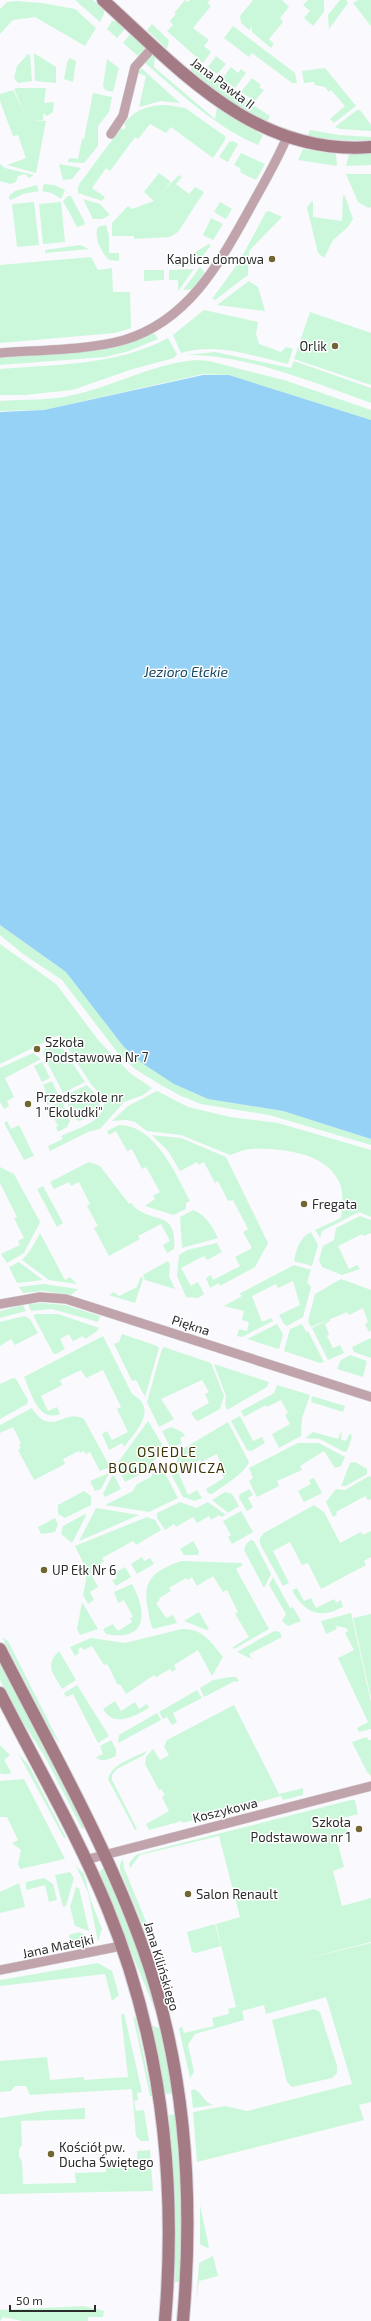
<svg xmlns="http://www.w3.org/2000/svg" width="371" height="2321" font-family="'Exo 2',sans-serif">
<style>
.green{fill:#cbf8da}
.water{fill:#95d2f5}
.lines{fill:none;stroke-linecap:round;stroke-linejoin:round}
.street-casing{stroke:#d5d4d8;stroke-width:10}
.secondary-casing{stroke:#d5d4d8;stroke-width:14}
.street{stroke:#c1a4ab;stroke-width:9}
.secondary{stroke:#a47a85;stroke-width:12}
.poi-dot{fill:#736533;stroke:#fff;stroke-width:1.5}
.labels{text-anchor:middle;stroke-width:3;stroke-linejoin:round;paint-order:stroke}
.street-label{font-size:13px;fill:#2c2c2d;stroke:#fff}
.poi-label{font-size:13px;fill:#2c2c2d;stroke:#fff;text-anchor:start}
.water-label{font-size:14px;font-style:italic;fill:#184861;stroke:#fff}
.neighbourhood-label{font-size:14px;letter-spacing:1px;fill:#3d3307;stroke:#fff}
</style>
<rect width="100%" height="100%" fill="#faf9fd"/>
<path class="green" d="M75,0H93L104,10V14L100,22Z
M185,0L188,2L190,0H210L207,3L211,6L193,28L209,40L204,46L211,52L203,63L167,31L173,25L170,21L176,14L174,13Z
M253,0H282L289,7L280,18L283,22L269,39L274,44L271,48L252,32V27L249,30L241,23L240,16Z
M308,0H324V12L313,26L304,18L310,11L303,5Z
M340,0H346L348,3L329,29L328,15Z
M358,0H371V26L353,3Z
M16,1L42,3L75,9L96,28L85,46L35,17L13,20L0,34V9L7,2Z
M112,21H116L125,29L117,38L107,29Z
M152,24L169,40L167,49L147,30Z
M233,26L295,73L297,83H292L252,53L249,57L224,38Z
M130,34L144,46L145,50L138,56L123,43Z
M34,53L56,67V83L35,81Z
M28,54L30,55L32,81L18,83L14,78L17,66Z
M151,56H155L154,67L215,119L217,108L263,135L258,145C214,126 181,94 145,63Z
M216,56L226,64L217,74L208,67Z
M69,58L76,61L73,82L64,79L67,63Z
M107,59L119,68L113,92L105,90L103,86Z
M193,61L223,86L270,116L267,122C239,110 214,90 191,70Z
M231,67L238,73L241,69L246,73L235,88L222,79Z
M141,68L180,103L161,101L139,107L146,76L138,73Z
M325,68L356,106L334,123L330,119L345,106L331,90L329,92L325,87L315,85L314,82L304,83L302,71Z
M252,78L261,85L259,87L264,90L255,101L241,92Z
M17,88H46L44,103L54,102L53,112L47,116L43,113V120H34L46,121L36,173L7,165L26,158L18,135L13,136L0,101V94L13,90L24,112L14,89Z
M93,93L112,97L109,112L98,126V146L84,163L68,162L69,158L78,159L82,139H84Z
M167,105L185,108L225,136V140L213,158L171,127L166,133L150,124L138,139L135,137L110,171L106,168L92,188L105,197L102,201L78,193V188L80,183L121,128L124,130L126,126L124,124C135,109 149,105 167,105Z
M357,110H360L371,125V131L340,129L335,127Z
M310,130L339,135L371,137V140C350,141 329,140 308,136Z
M233,141L238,144L228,162L219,157L229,142Z
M303,149L336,154L337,166L298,160Z
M241,153L265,164L256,180L241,173L240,168L234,165Z
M349,154H371V165L346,166Z
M0,164L5,168L34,175L29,178L25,174L18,176L16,182L10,184L0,181Z
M59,164L81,168L72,179L63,180Z
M159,173L171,182L158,196L179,175L182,177L176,184L189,194L195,187L204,192L178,232L170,237L134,239V236H112V223L128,206L132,209L154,201L144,192Z
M346,174H371V207L368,208L358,202Z
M44,184L54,185L65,190L61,199L52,193L42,191Z
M37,185L39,191L23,194L11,200L9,198V196L15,191Z
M343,195L345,196L353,219L348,227L333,240L324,258L318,253L307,208L310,203L313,201V217L342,221Z
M68,196H71L85,223L84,225L77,227L63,201Z
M83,199L100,204L110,215L102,219H93Z
M34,202L39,245L17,247L12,204Z
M61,202L65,242L43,244L39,204Z
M220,202L232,209L226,219L214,212Z
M269,211L282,217L249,251L248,275L215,300L212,299L239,262L266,212Z
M211,218L223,224L213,240L203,235Z
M106,225L109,236V253H119V261L109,260C102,253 93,237 98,227Z
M209,244L211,245L196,265L171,266Z
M80,245L89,249L45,253V250Z
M91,257L98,270L112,268L113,292H130L131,328L115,333L0,343V265Z
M200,267L205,273L193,289L183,290Z
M194,269L178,291V280H169V270Z
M144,270H164V280L144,281Z
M249,281L258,287L265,311L217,305Z
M204,310L258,322L256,334L259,344L281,352L286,347L293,349L288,364C253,356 216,342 181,353L173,335Z
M310,312L371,333V385L294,359Z
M154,333L158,339L129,351L105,357L0,365V358L111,348Z
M168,338L177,354L174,358L133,369L72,390L24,395H0V369C57,364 116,366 168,338Z
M215,352L291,368L294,361L371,388V403C318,384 242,353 186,355Z
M197,360L209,361L284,380L371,410V420L229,375L203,374L44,410L0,411V401C24,399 49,401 73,395C115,386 154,363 197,360Z
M0,925L66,972L123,1046L174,1084L208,1099L283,1111L371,1139V1145L269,1115L201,1104L181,1096L159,1084L135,1069L118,1053L62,980L23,954L0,935Z
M0,944L56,984L99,1041L130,1073L152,1088L143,1095L124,1102L100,1129L88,1132L50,1151L48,1146L63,1139L61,1136C78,1128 106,1122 104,1099L91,1084L59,1035L0,1064Z
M53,1043L61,1046L85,1082L63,1093L43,1054L45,1047Z
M33,1053L41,1059L5,1078L14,1097L7,1101L9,1106L4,1109L0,1102V1068Z
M42,1062L50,1078L42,1082L34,1066Z
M52,1081L60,1099L47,1105L45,1099L41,1101L39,1096L46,1092L43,1085Z
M87,1085L98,1097L100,1105L96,1114L79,1121L74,1118L64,1096Z
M157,1091L188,1107L230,1117L278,1123L371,1150V1217L359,1212L322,1231L320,1238L315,1230L341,1218C342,1208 344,1194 340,1184C329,1153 280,1147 251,1149C244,1149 237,1153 230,1155L181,1135L147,1131L135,1122L127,1120L112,1121L128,1106Z
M62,1101L70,1121L67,1127L58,1132L56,1127L58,1126L48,1107Z
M7,1121L11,1129L19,1125L34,1156L24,1160L4,1123Z
M119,1125C155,1125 176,1174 190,1201L186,1203V1209L173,1215L145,1206L155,1199L153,1196L160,1192L146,1167L142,1169L132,1149L127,1151L116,1131L109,1135L107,1131Z
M152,1135L181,1138L226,1157L268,1243L255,1267L220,1286L219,1283L210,1288L206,1278L211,1275L213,1280L240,1266L235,1257L252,1248L243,1232L248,1229L233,1200L228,1201L218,1181L215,1183L204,1162L198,1165L197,1162L180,1171L168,1151Z
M89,1162L100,1166L129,1204L131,1203C149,1226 178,1207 174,1249L167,1253L163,1245L170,1241L161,1224L138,1236L140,1239L109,1256L94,1228L98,1226L87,1206L90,1204L79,1182L71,1186L69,1182L54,1189L50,1182Z
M0,1167L14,1174L40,1222L24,1253L7,1263L1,1254L20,1245L18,1241L24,1238L14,1218L17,1217L0,1183Z
M43,1186L63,1223L57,1227L37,1189Z
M193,1210C206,1215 212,1226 218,1238L182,1248L180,1217Z
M360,1216L371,1220V1233L364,1236L362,1234L338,1246L349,1269L357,1265L360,1269L342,1275L322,1267L319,1260L323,1246L334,1240L336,1228Z
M311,1232L318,1245L312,1266L294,1261C297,1248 299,1238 311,1232Z
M40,1233L65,1280L70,1277L77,1284L49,1280L22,1260L30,1251Z
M217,1243L222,1252L207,1260L204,1256L181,1268L191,1286L198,1282L204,1294L198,1298L186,1297L177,1276L179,1255L187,1250Z
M168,1261L170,1265L169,1276L175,1289L145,1280L143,1275Z
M19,1262L43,1280L17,1283L9,1267Z
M294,1265L311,1270L307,1282L311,1287L303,1317L287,1326L284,1324L279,1315L300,1305L293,1281L278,1288L276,1284L252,1296L262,1322L271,1318L273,1321L242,1337L237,1336L239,1329L247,1331L249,1322L242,1320L244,1311L224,1306L242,1296L239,1294Z
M141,1276L143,1279L135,1303L109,1295L114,1292L119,1296L137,1287Z
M341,1279L371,1290V1330L369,1332L365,1324L368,1322L363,1308L349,1315L347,1312C335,1318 323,1321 311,1327L308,1321L315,1294Z
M44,1284L78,1289L71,1295L43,1291L23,1293L19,1287Z
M42,1303L65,1305L100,1316L98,1322L52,1309L31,1311L28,1304Z
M23,1305L26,1311L0,1318V1311Z
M37,1314H58L99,1328L96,1332L85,1339L83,1336L73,1341L69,1334L60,1339L65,1349L56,1354L53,1353L34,1317V1315Z
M24,1316L30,1319L38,1333L15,1345L11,1339L0,1346V1322Z
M330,1319V1321L325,1324L329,1334L327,1336L333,1348L340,1345L344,1353L328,1360L312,1328Z
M277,1324L283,1334L279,1349L247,1339Z
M302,1324L306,1332L308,1331L324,1362L320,1363L284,1351L290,1329Z
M122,1334L157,1346L159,1348L145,1397L136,1380L132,1381L114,1344L119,1342Z
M371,1334V1358L354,1352L352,1347L371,1338Z
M103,1336L132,1394C159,1409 136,1431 124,1447L122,1443L109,1450L102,1434L107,1431L112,1440L128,1432L117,1409L121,1407L103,1370L86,1378L81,1370L60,1380L62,1385L41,1396L48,1411L57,1407L60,1414C38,1423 31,1392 24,1377Z
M164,1347L211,1363L224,1396L220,1409L198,1421L195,1419L191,1413L209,1403L205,1394L209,1392L202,1380L161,1399L174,1419L159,1427L147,1402L162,1349Z
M350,1355L367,1361L363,1377L337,1369L341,1360Z
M214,1364L269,1382L267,1387L227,1410L225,1405L226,1396Z
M13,1378L16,1379L28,1400L27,1404L0,1419V1384Z
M277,1385L310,1395L302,1418L301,1436L279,1448L272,1434L290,1424L285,1415L288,1413L281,1400L267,1407L266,1405L244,1417L241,1411L274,1393Z
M312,1396L345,1406L343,1412L311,1402Z
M32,1408C51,1439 65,1407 84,1419L110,1467L100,1471L90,1452L86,1454L84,1451L80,1453L79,1451L63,1459L65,1464L34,1480L18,1450L21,1448L19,1445L21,1443L13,1427L0,1433V1425Z
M240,1416L253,1441L262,1437L265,1443L251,1451L247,1450L231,1421Z
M148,1421L162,1444L157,1458L153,1461L147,1471L125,1482L117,1467L119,1461Z
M228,1422L249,1462C244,1474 223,1486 212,1494L208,1493L206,1489L224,1478L220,1469L222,1468L217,1454L201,1462L200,1460L178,1472L188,1495L197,1490L202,1498L195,1501L183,1497L172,1476L177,1461L176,1453Z
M171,1427L182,1432L185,1436L180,1438L182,1443L171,1449L162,1431Z
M342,1430L341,1440L346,1441L350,1433L352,1437L347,1451L344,1452L320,1439L305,1438L313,1432L338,1439Z
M298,1443H319L345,1457L341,1466L335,1468L324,1451L300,1466L302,1470L277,1481L279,1486L257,1497L249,1481L253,1478L249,1468Z
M355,1462L367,1469V1474L346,1486H341L350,1463Z
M161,1466L178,1498L149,1512L105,1505L133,1491L137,1484L151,1477L155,1469Z
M109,1473L101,1489L95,1491L90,1481Z
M114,1475L121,1489L105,1497L103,1494L112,1476Z
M369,1476L371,1477V1499L368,1500L365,1496L336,1512L337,1515L333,1517L326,1502L336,1489L345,1490Z
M314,1478L322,1493L304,1502L298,1491L311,1484L309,1480Z
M249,1489L253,1495L248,1498L253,1507L247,1511L239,1498L240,1494Z
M84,1491L91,1496V1505L65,1518L58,1514V1505Z
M225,1492L232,1494L239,1506L228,1513L212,1500Z
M180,1502L196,1508L208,1502L226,1515L221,1517L219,1515L211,1520L209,1516L197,1523L193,1517L176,1527L174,1524L165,1530L157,1518V1513Z
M314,1505L324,1512L340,1543L361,1532L363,1535L371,1531V1557L364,1561L366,1565L321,1589L308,1563L302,1565L290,1542L273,1551L289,1583L283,1586L260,1544V1538L264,1533Z
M96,1508L139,1515L79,1541Z
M241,1511L253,1532L232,1544L228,1537L231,1535L223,1521Z
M85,1514L86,1516L72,1543L61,1534L63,1526Z
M147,1517L155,1520L161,1530L136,1545L133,1541L102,1558L104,1561L90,1572L98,1587L90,1592L94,1600L88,1604L83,1595C89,1571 86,1569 75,1546Z
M55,1518L58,1524L55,1532L41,1534L38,1527Z
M251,1540L254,1541L271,1574L264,1588L244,1550L247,1543Z
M193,1541L199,1551L198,1555H184L180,1549Z
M142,1557L144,1561L150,1558L154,1564L137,1574L131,1564Z
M181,1561L241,1563L243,1565L236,1569L269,1629L234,1649L233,1647L249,1637L235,1614L238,1612L227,1590L223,1592L213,1576L197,1586L192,1577L188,1580L186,1578L169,1588L171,1591L159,1598L160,1600L156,1603L166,1618L173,1615L177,1623L153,1629C149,1621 149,1613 147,1605C143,1577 157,1570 181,1561Z
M125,1567L131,1577L116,1586L112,1580L117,1578L114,1573Z
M273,1577L290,1608L293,1607L301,1621L288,1626L282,1621L286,1614L269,1585Z
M132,1584C148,1613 147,1642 106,1634L103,1629L113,1624L118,1631L132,1622L130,1618L133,1617L124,1600L118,1603L114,1592Z
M297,1588L304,1601L311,1598L316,1608L334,1599L336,1603L341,1600L343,1607C338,1609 331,1613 325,1613C309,1615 298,1602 292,1590Z
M82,1602L98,1629L80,1635L77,1629Z
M199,1612L209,1629L207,1630L184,1621Z
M351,1613L371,1702V1729L359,1732L357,1728L368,1722L338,1658L354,1650L345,1633L348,1631L346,1628L336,1626L337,1629L326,1634L321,1621Z
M371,1614V1698L353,1618Z
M182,1629C203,1628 212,1643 223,1657L212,1676L198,1650L174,1665L176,1669L172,1672L170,1669L156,1677L154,1675L126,1694L120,1684L118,1685C114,1679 112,1671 107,1664L104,1665L92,1646L84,1650L81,1647L78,1650L79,1653L75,1656L70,1647L91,1638L125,1643Z
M274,1631L280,1632L282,1637L249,1654L252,1659L237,1652Z
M2,1637L8,1641L60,1744L52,1734Z
M59,1651L76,1680L62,1689C53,1672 44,1667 59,1651Z
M0,1663L85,1828L82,1829L45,1757L17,1713L0,1680Z
M230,1677H236L239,1681L236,1682L235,1681L204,1697L200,1688L213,1680Z
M77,1685L109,1736L98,1743L73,1694L66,1697L64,1693Z
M197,1690L202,1698L173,1713L177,1722L172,1725L167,1717L163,1719L159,1712Z
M115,1701L121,1711L135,1702L139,1709L147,1704L149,1708C135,1716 114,1728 103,1709Z
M234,1705L279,1794L303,1788V1795L283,1800L281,1796L183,1823L182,1821L149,1830L146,1824L169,1811L162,1797L165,1795L161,1789L159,1790L145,1764L146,1757L153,1749L160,1760L169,1755L164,1747L167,1740Z
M157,1713L161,1720L118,1743L119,1735Z
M367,1737L368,1740H371V1776L367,1772L352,1742Z
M111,1740L116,1749V1756C109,1759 102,1763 96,1757L103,1754L100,1746Z
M0,1745L10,1755L4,1760L11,1772L10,1774H1L0,1772Z
M147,1751L144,1755L117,1769L112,1775V1780L137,1829L135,1830L108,1779C112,1763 134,1758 147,1751Z
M18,1753L29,1766L66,1838H64Z
M24,1779L65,1859L20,1869L18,1864L21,1850L12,1843L18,1840L7,1817H0V1781Z
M351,1800H355L358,1814L343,1818L348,1834L336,1837L344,1867L333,1871L342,1906L371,1898V1942L301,1960L371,1943V2102L359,2105L364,2120L197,2162L193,2112L225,2106L247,2111L352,2084L326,1997L266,2014L264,2005L242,2011L244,2020L195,2034L188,2045L194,2072L190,2078L179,2029L182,2026L184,2033L214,2026L212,2018L229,2014L228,2009L236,2007L216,1924L240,1917L219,1836L140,1855L130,1868L129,1863L136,1855L162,1848Z
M123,1859L124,1868L154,1941L143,1926L120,1870V1864Z
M76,1866L84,1874L91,1901L102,1929L98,1942L88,1892Z
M104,1868L140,1957L155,2010L101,1878L100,1871Z
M70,1872L74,1878L66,1906L63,1907L55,1875Z
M44,1878L53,1884L57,1900L49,1902L45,1885L26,1890V1882Z
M19,1883L25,1907L0,1913V1892Z
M76,1887L79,1888L89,1931L75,1926L70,1907Z
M215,1924L221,1946L196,1953L192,1952L187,1932Z
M80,1932L89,1938L88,1947L81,1949L78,1940L70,1942L69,1935Z
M98,1963L112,1971L119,1995L112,2001L105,1974L0,1986V1980Z
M314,2009L320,2012L337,2066V2073L332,2078L292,2087L287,2082L272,2020Z
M124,2013L142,2092L137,2093L138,2100L134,2101L136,2111L144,2110L149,2141H141L136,2136L132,2089L30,2095L26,2086H15L11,2091L0,2092V2061L47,2057L50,2080L84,2077V2080L128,2077L121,2015Z
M133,2016L136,2019L152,2096H150Z
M151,2025L161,2029L173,2093L165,2094Z
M194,2089C203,2093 202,2101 213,2105L193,2108L191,2091Z
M85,2108V2119L21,2121L22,2145L19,2149V2157L22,2161L23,2184L76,2183L75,2173L106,2172V2161L137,2160V2151L150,2150L153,2191L0,2194V2118L45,2111Z
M175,2114L182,2212L180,2282H175L176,2212L169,2115Z
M200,2205L209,2247L207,2248L200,2244Z
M213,2256L218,2276L199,2281L196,2303L199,2263Z
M84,2306L104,2311L103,2317H88V2321H22L3,2317L0,2321V2310Z"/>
<path class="water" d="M203,375H229L371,420V1139L283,1111L208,1099L174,1084L142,1063L123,1046L66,972L0,925V412L44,410Z"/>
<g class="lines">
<defs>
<path id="street" d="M111,134L123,116L135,67L154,46
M0,353C37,350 90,350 124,340C188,321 219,264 249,210C262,186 276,163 287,137
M0,1304L40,1297L66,1299L371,1397
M85,1860L371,1786
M0,1970L121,1946"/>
<path id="secondary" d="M103,0C181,71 255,156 371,147
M0,1649C50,1747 106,1844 143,1948C186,2068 194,2195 183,2321
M0,1693C36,1764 77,1834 107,1907C161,2039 177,2180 165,2321"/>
</defs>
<use href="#street" class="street-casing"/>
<use href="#secondary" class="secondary-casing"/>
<use href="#street" class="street"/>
<use href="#secondary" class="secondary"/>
</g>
<g class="poi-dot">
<circle cx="272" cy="259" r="4"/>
<circle cx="335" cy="346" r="4"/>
<circle cx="37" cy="1049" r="4"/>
<circle cx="28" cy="1104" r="4"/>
<circle cx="304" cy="1204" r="4"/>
<circle cx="44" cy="1570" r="4"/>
<circle cx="359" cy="1829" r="4"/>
<circle cx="188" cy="1894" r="4"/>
<circle cx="51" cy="2154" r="4"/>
</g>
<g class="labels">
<g class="street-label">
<text transform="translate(223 83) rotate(37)" y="5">Jana Pawła II</text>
<text transform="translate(191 1325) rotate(18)" y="5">Piękna</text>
<text transform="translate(225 1810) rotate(-14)" y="5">Koszykowa</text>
<text transform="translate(58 1946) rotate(-12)" y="5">Jana Matejki</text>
<text transform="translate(162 1966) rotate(73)" y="5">Jana Kilińskiego</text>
</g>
<g class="poi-label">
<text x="264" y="264" text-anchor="end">Kaplica domowa</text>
<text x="327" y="351" text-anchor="end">Orlik</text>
<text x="45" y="1047">Szkoła<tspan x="45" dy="15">Podstawowa Nr 7</tspan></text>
<text x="36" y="1102">Przedszkole nr<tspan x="36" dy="15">1 "Ekoludki"</tspan></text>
<text x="312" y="1209">Fregata</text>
<text x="52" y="1575">UP Ełk Nr 6</text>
<text x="351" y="1827" text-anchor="end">Szkoła<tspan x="351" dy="15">Podstawowa nr 1</tspan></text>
<text x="196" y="1899">Salon Renault</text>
<text x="59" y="2152">Kościół pw.<tspan x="59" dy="15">Ducha Świętego</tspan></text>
</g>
<g class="water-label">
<text x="186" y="677">Jezioro Ełckie</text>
</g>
<g class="neighbourhood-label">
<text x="167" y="1457">OSIEDLE<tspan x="167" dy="16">BOGDANOWICZA</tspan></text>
</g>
</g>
<path d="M10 2305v6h85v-6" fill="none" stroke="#2c2c2d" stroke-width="2"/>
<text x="16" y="2305" font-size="12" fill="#2c2c2d" stroke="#ffffff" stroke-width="3" paint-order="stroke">50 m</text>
</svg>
